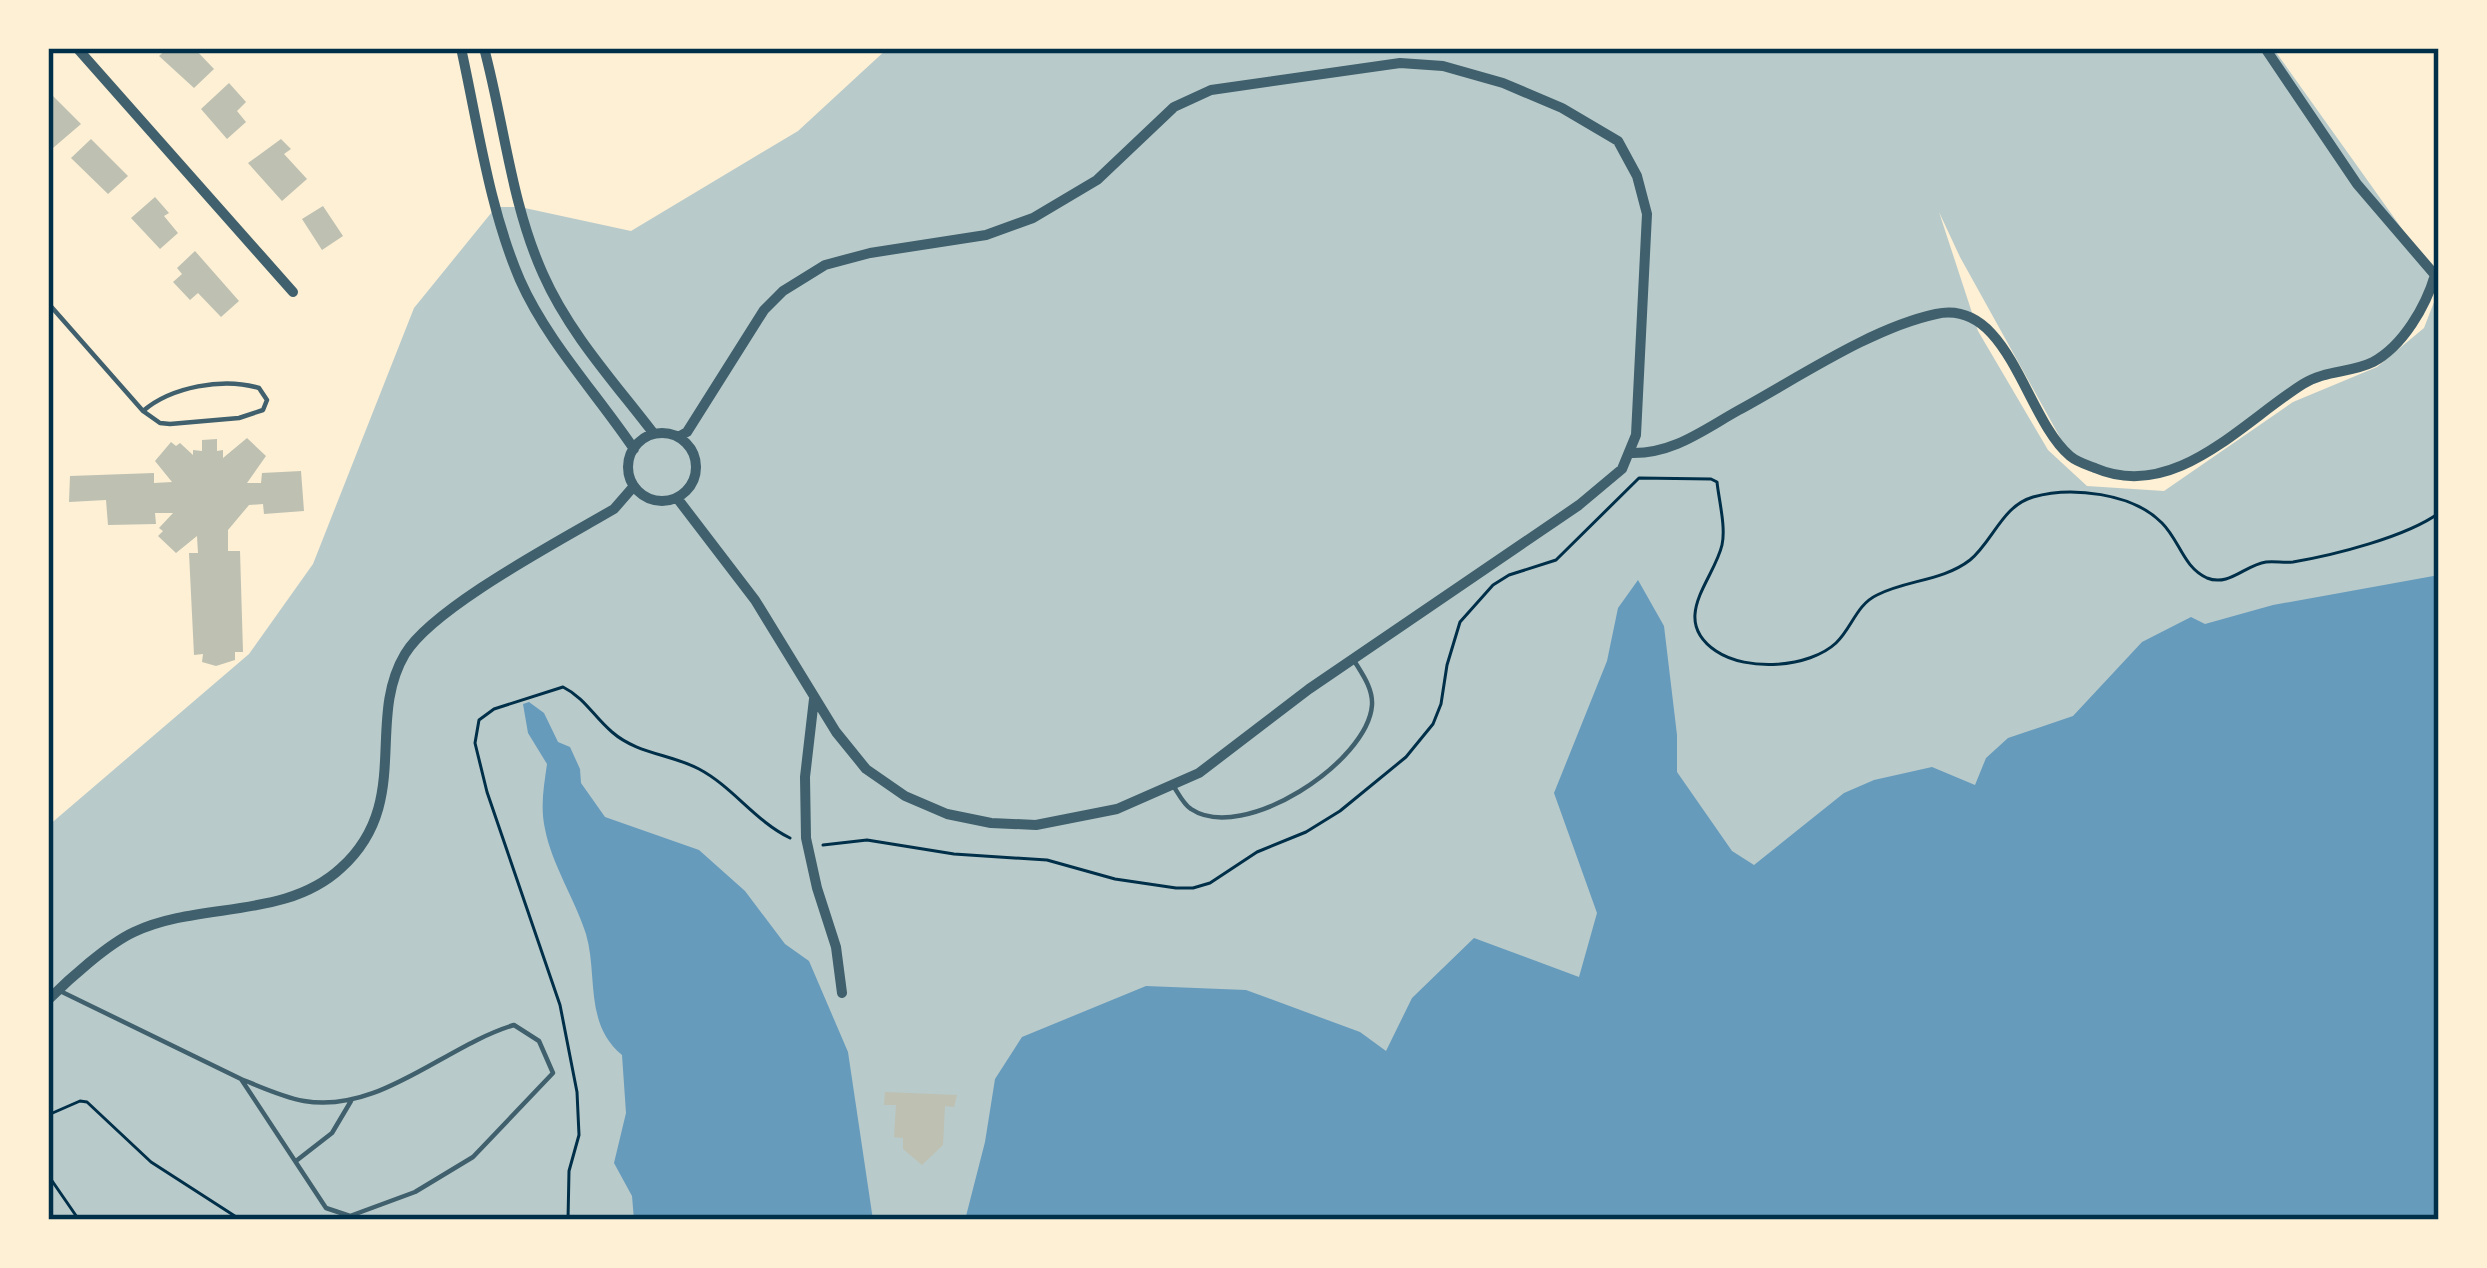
<svg xmlns="http://www.w3.org/2000/svg" width="2487" height="1268" font-family="'PT Sans Narrow',sans-serif">
<style>
.green{fill:#b9caca}
.water{fill:#669bbc}
.building{fill:#bec0b2}
.lines{fill:none;stroke-linecap:round;stroke-linejoin:round}
.path{stroke:#003049;stroke-width:3}
.service{stroke:#3f606c;stroke-width:4.5}
.minor{stroke:#3f606c;stroke-width:10}
.neatline{fill:none;stroke:#003049;stroke-width:4.5}
</style>
<rect width="100%" height="100%" fill="#fdf0d5"/>
<path class="green" d="M888,48H2273L2435,275L2421,317L2373,362L2289,393L2198,458L2134,480L2072,459L1960,257L1939,212L1978,331L2048,450L2087,486L2164,491L2293,402L2377,367L2424,328L2439,289V1220H48V826L249,654L313,564L414,308L496,207H520L631,231L798,131Z"/>
<path class="water" d="M2439,575V1220H965L985,1142L995,1079L1022,1037L1146,986L1246,990L1360,1032L1386,1051L1412,998L1474,938L1579,977L1597,913L1554,793L1607,661L1618,608L1638,580L1664,626L1677,735V772L1732,851L1754,865L1844,793L1874,780L1932,767L1975,785L1986,758L2008,738L2073,716L2142,642L2191,617L2205,624L2273,605Z
M529,702L544,713L558,742L570,747L580,769L581,783L605,817L699,850L745,891L785,944L809,961L848,1052L873,1220H634L632,1196L614,1163L626,1113L622,1055C584,1024 598,975 586,934C575,899 552,865 545,829C540,806 544,786 547,764L528,733L523,704Z"/>
<path class="building" d="M168,48H194L214,69L194,88L159,56Z
M229,83L246,102L237,111L246,122L227,139L201,109Z
M48,91L81,124L53,148L48,143Z
M91,139L128,176L108,194L71,158Z
M281,139L291,149L284,154L307,179L282,201L248,163Z
M155,197L169,213L164,216L178,233L160,249L131,218Z
M323,206L343,236L322,250L302,219Z
M195,251L239,301L221,317L198,293L190,300L173,282L182,274L177,268Z
M247,438L266,456L247,483H261L262,473L301,471L304,511L264,514L263,504L249,505L228,530V551H240L243,652H235V660L216,666L202,662L203,654L194,655L189,553H198L197,536L176,553L158,536L163,531L159,528L173,513H155L156,524L108,525L106,500L69,502L70,476L154,473V483L172,482L155,461L171,442L176,446L180,443L193,455V450L202,451V440L217,439V451L223,450V458Z
M885,1092L957,1095L954,1107L945,1106L943,1145L922,1165L903,1149V1138L894,1137L896,1105H884Z"/>
<g class="lines">
<path class="path" d="M823,845L867,840L954,854L1047,860L1115,879L1176,888H1193L1210,883L1257,852L1306,832L1340,811L1406,757L1433,724L1441,704L1447,665L1460,622L1493,585L1509,575L1556,560L1639,478L1711,479L1717,482C1719,501 1726,527 1722,545C1714,580 1669,619 1716,651C1747,672 1809,668 1836,643C1852,628 1856,605 1877,595C1906,580 1943,581 1970,560C1993,541 2002,506 2033,497C2071,486 2133,493 2162,523C2180,541 2183,567 2207,578C2229,587 2245,565 2266,562C2275,561 2284,563 2293,562C2334,555 2406,537 2439,513
M48,1115L80,1101L87,1102L151,1162L241,1220
M48,1175L79,1220
M568,1220L569,1171L579,1135L577,1092L560,1005L487,792L475,743L479,720L494,709L563,687C585,698 594,717 612,732C637,754 671,754 699,769C733,787 755,821 790,838"/>
<path class="service" d="M48,303L143,411L160,423L170,424L239,418L263,410L267,400L259,388C223,377 171,387 143,411
M1174,787C1178,793 1184,805 1191,809C1243,844 1368,762 1372,705C1373,689 1363,675 1355,662
M58,990L241,1079
M514,1025L539,1041L553,1073L473,1157L415,1192L350,1216L326,1208L241,1079C261,1087 282,1097 304,1101C380,1114 444,1046 514,1025Z
M296,1161L332,1133L351,1101"/>
<path class="minor" d="M77,48L293,292
M461,48C478,125 489,208 520,280C547,341 597,394 634,449
M484,48C504,122 511,203 543,274C569,333 615,383 654,434
M628 467a34 34 0 1 1 68 0a34 34 0 1 1-68 0Z
M1631,453C1673,454 1703,430 1739,410C1798,378 1871,328 1936,314C2009,298 2025,418 2070,456C2077,462 2087,465 2095,468C2174,502 2241,423 2303,384C2325,370 2351,373 2373,362C2403,346 2426,306 2435,275L2357,184L2265,48
M677,498L755,600L836,732L866,769L905,796L947,814L991,823L1036,825L1117,809L1199,773L1309,689L1579,505L1622,469L1636,435L1647,214L1637,176L1618,141L1562,108L1503,83L1443,66L1400,63L1211,90L1174,107L1097,180L1033,218L986,235L870,253L825,265L783,291L764,310L687,432L678,437
M814,699L805,777L806,838L817,888L836,947L842,993
M48,1000C69,979 108,944 134,932C200,901 285,920 341,868C413,803 365,721 405,654C433,607 563,539 614,509L634,486"/>
</g>
<rect width="2487" height="1268" fill="none" stroke="#fdf0d5" stroke-width="102"/>
<rect x="51" y="51" width="2385" height="1166" class="neatline"/>
</svg>
